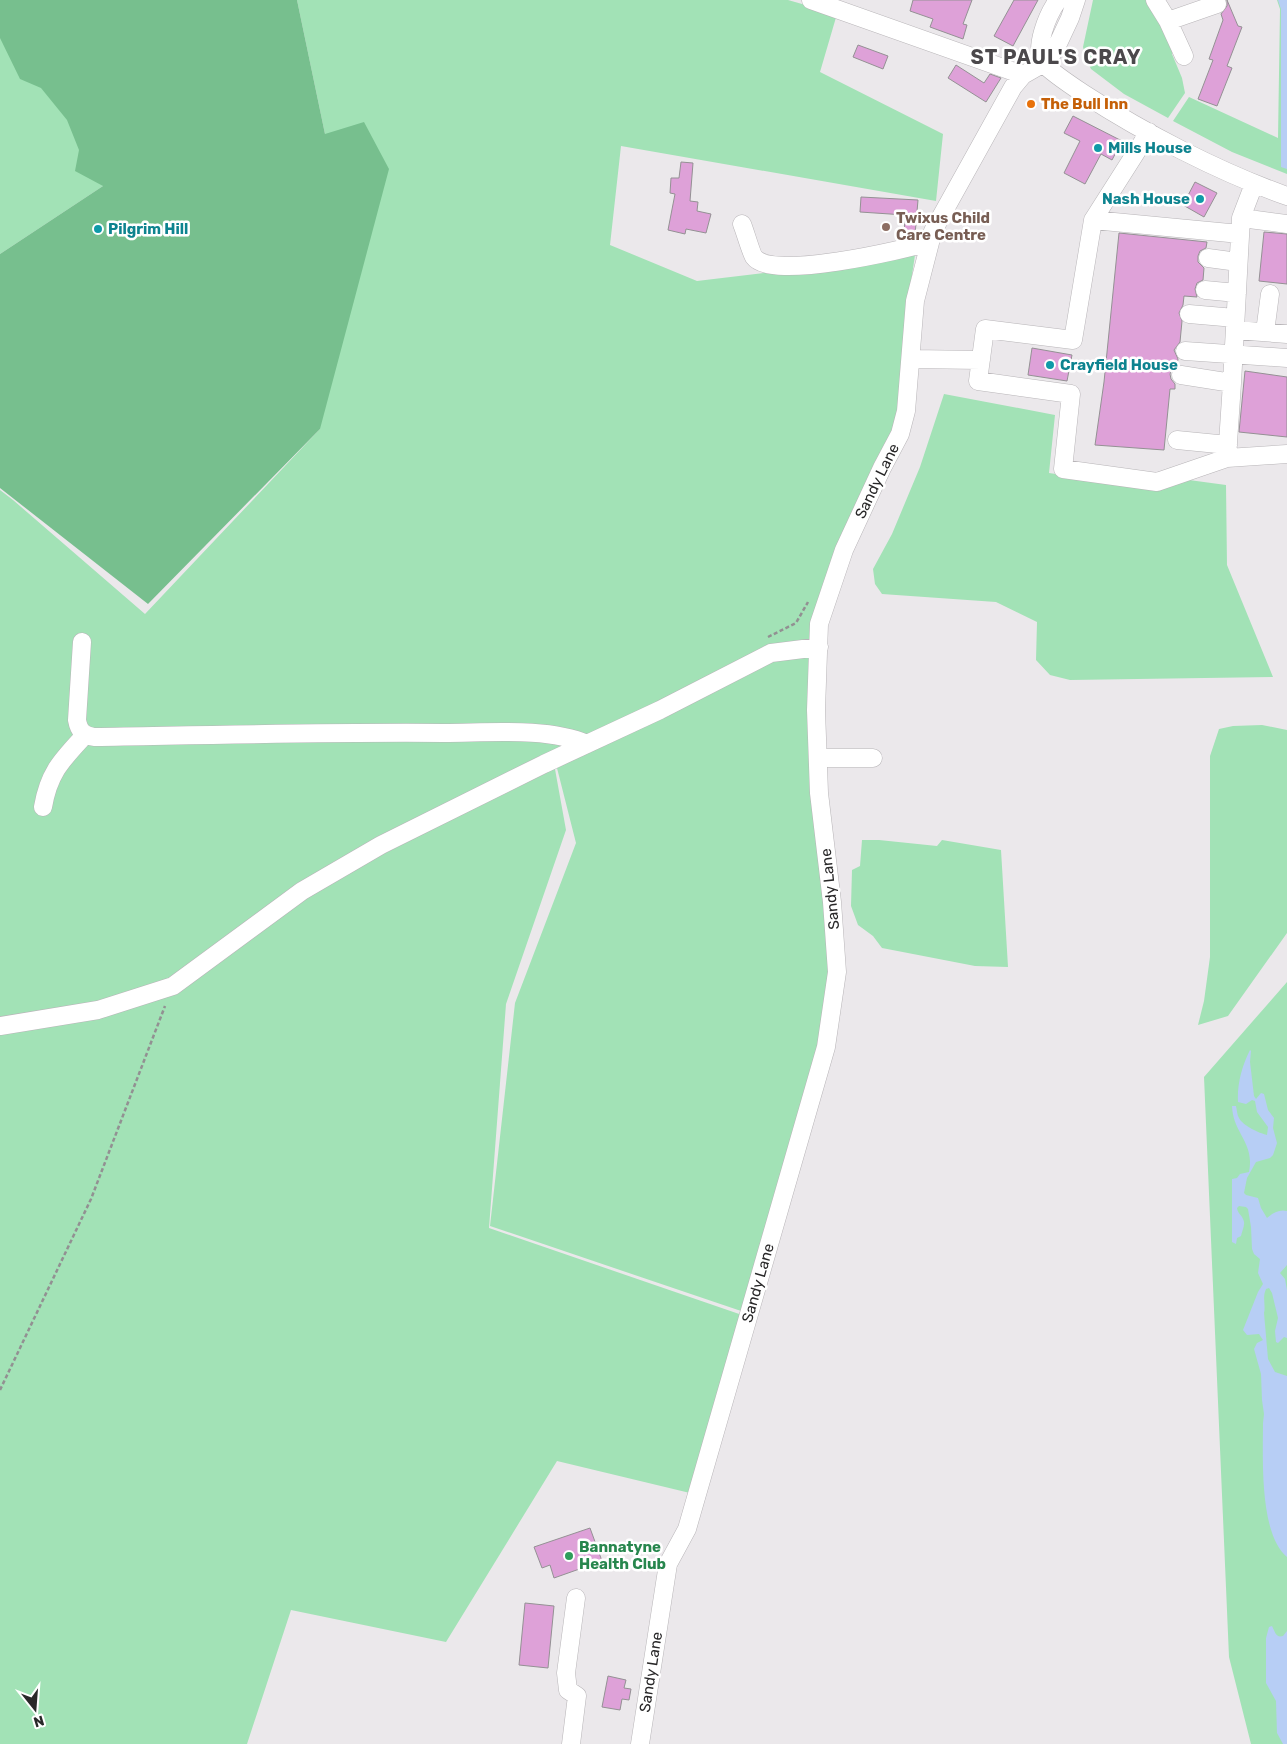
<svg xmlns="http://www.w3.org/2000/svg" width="1287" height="1744" font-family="Rubik,sans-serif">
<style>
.green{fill:#a2e2b6}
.forest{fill:#77bf8e}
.water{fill:#b7cef5}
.building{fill:#dea1d8;stroke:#949194}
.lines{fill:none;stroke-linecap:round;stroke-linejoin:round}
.minor-casing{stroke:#b8b5b8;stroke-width:19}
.path{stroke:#929092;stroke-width:2.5;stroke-dasharray:4 2.5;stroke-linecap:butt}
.minor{stroke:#fff;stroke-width:18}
.food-dot{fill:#e8710a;stroke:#fff;stroke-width:2}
.culture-dot{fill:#0f9aa8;stroke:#fff;stroke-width:2}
.education-dot{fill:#8d6e63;stroke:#fff;stroke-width:2}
.leisure-dot{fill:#2e9e5b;stroke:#fff;stroke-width:2}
.labels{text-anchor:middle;stroke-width:5;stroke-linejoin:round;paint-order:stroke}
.food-label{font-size:15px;font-weight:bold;fill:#c56008;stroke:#fff;text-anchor:start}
.culture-label{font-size:15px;font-weight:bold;fill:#0d838f;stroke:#fff;text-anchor:start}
.education-label{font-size:15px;font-weight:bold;fill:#785e54;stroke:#fff;text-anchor:start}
.street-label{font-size:15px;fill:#292829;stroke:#fff}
.leisure-label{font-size:15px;font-weight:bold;fill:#27864d;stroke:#fff;text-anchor:start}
.district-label{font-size:20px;font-weight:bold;letter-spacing:1px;fill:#4b484b;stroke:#fff}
</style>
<rect width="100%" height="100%" fill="#ebe8eb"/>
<path class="green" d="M0,0H19L103,186L0,254Z
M297,0H788L837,14L820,72L943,134L936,201L621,146L610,245L697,281L915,255L908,302L905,411L814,645L769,651L553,758L566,830L506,1004L489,1228L745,1316L690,1493L557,1461L446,1642L291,1610L247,1744H0V490L13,500L145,614L320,429L325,134Z
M1093,0H1150L1174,48L1172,54L1182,78L1185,93L1168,118L1124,94L1091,69L1087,61L1083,47Z
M1277,0H1287V174L1232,152L1173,121L1189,97L1278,138L1280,9Z
M944,394L1055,415L1049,473L1157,489L1189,480L1226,485L1227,565L1273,677L1070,680L1050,675L1036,660L1037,622L996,602L882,594L875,584L873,569L892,534L920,467Z
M815,652L836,972L824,1047L747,1313L490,1226L515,1003L576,843L557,768L771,657Z
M1262,725L1287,730V933L1228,1016L1198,1025L1204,1001L1210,957V756L1219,729L1233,726Z
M862,840H879L937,846L942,840L1001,850L1008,967L975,966L882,948L873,936L858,925L851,906L852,870L860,866Z
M1287,982V1744H1251L1229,1657L1204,1077Z"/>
<path class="forest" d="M0,0H297L325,134L364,122L389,169L320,429L148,604L0,488V254L103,186L75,171L79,150L67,120L41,88L20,79L0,38Z"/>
<path class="water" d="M1278,0H1287V169L1281,167V9Z
M1250,1050L1251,1051L1250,1062L1254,1096L1256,1099L1261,1093L1264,1094L1268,1110L1274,1118L1273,1128L1277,1143L1273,1155L1270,1158L1256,1162L1247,1178L1244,1193L1246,1195L1258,1198L1261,1208L1267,1218C1273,1213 1279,1209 1287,1211V1265L1280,1273L1285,1279L1287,1290V1338L1284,1337L1278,1343L1276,1342L1275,1331L1278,1318L1272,1293L1269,1288L1266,1289C1262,1298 1266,1305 1264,1313L1268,1359L1275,1372L1287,1376V1557C1259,1534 1263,1457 1263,1423L1264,1414L1262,1400L1261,1374L1254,1349L1257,1343L1263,1340L1259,1334L1247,1335L1243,1330L1258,1292L1263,1284L1258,1273L1260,1259L1254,1254L1252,1249L1251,1227L1248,1209L1246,1207L1239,1206L1237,1208C1238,1214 1241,1214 1243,1219C1246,1224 1242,1231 1241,1236L1237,1238L1236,1244L1232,1242V1179L1237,1178L1240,1174L1249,1172C1255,1142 1233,1134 1232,1106H1236C1237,1110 1237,1115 1239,1118C1243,1126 1259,1133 1267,1135L1268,1127L1257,1112L1255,1101L1252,1100L1246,1104L1238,1102C1237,1084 1242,1066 1250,1050Z
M1272,1626C1275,1632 1276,1638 1283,1636L1287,1631V1744H1283L1277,1733L1276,1701L1266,1683V1638L1269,1627Z"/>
<path class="building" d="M913,0H972L963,24L967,25L963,39L930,27L933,19L910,11Z
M1014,0H1038L1013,46L994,36Z
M1227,0L1238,26L1242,27L1227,66L1232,68L1217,106L1198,99L1213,60L1209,59L1223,20L1221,14L1227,6Z
M858,45L888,56L883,69L853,57Z
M956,65L984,83L990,74L1001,78L986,102L948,78Z
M1073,116L1122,141L1112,160L1101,154L1085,184L1064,173L1080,141L1064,133Z
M681,162L693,163L690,201L698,202L697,211L711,214L706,233L686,229L685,234L668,230L675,194L670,193L671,178H679Z
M1195,182L1217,193L1204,217L1183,205Z
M861,197L918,200L915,235L904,238L905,215L860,212Z
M1264,232L1287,234V284L1259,281Z
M1119,233L1207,242L1206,248L1200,251L1198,256V262L1204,268L1203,280L1197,283L1195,289L1197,297L1184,296L1183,305L1179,313L1182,321L1180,342L1174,350L1178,359L1177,365L1172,369L1170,374L1171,379L1175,384V389H1170L1164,450L1095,445L1104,382Z
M1032,348L1072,355L1067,381L1028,375Z
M1245,371L1287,377V437L1239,432Z
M590,1528L602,1561L554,1578L550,1565L542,1568L534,1547Z
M525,1603L554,1606L548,1668L519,1665Z
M608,1676L626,1680L624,1688L631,1689L629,1700L622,1699L620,1710L602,1707Z"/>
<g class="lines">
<defs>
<path id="minor" d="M811,0L1023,75
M1058,0C1048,14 1033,48 1044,64C1050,71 1075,88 1084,94C1144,133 1219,172 1287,196
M1155,0L1168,21L1184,56
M1168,21L1217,4
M1149,132L1093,220L1073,340L985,329L978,381L1071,394L1063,469L1157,482L1227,458
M1254,184L1241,218L1232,383L1227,458L1287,454
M1241,218L1287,224
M1093,220L1240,234
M742,224C745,231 751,253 754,257C771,281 902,250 930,242
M1208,258L1238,262
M1205,290L1237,293
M1189,314L1235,318
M1235,330L1287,334
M1265,332L1270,294
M1185,351L1287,358
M911,359L981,360
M1181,375L1232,383
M1177,440L1228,445
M82,642L77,720C79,731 83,735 94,737C211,735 327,732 444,733C487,733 548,727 587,744
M818,758H873
M43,807C49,772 62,760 85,735
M0,1026L98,1010L173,986L302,891L381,845L544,764L660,710L771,653L819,647
M571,1744L577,1696L568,1690L566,1673L576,1598
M640,1744L668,1564L687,1529L826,1047L837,972L832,902L819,793L816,710L819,624L844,550L882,468L900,434L906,411L915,301L933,231L1013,87L1023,75L1044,63L1055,50L1070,18L1076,0"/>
</defs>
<use href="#minor" class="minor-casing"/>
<path class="path" d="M768,637L796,623L808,602
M0,1390L91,1199L165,1006"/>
<use href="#minor" class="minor"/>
</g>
<circle class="food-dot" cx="1031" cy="104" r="5"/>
<g class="culture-dot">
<circle cx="1098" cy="148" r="5"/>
<circle cx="1200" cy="199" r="5"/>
<circle cx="98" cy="229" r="5"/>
<circle cx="1050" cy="365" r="5"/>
</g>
<circle class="education-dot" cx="886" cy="227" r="5"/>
<circle class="leisure-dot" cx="569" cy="1556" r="5"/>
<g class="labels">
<g class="food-label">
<text x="1041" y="109">The Bull Inn</text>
</g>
<g class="culture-label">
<text x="1108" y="153">Mills House</text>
<text x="1190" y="204" text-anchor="end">Nash House</text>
<text x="108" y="234">Pilgrim Hill</text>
<text x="1060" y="370">Crayfield House</text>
</g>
<g class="education-label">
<text x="896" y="223">Twixus Child<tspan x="896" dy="17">Care Centre</tspan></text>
</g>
<g class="street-label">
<text transform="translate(877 481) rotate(-64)" y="5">Sandy Lane</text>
<text transform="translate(830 889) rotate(-96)" y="5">Sandy Lane</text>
<text transform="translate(758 1283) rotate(-74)" y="5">Sandy Lane</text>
<text transform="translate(651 1672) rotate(-81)" y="5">Sandy Lane</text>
</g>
<g class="leisure-label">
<text x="579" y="1552">Bannatyne<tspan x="579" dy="17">Health Club</tspan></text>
</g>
<g class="district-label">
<text x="1056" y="64">ST PAUL'S CRAY</text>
</g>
</g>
<g transform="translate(35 1709) rotate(163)" stroke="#ffffff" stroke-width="4" paint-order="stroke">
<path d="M0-4L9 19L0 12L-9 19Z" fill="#292829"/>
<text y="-8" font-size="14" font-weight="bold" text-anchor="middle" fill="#292829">N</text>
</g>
</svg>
